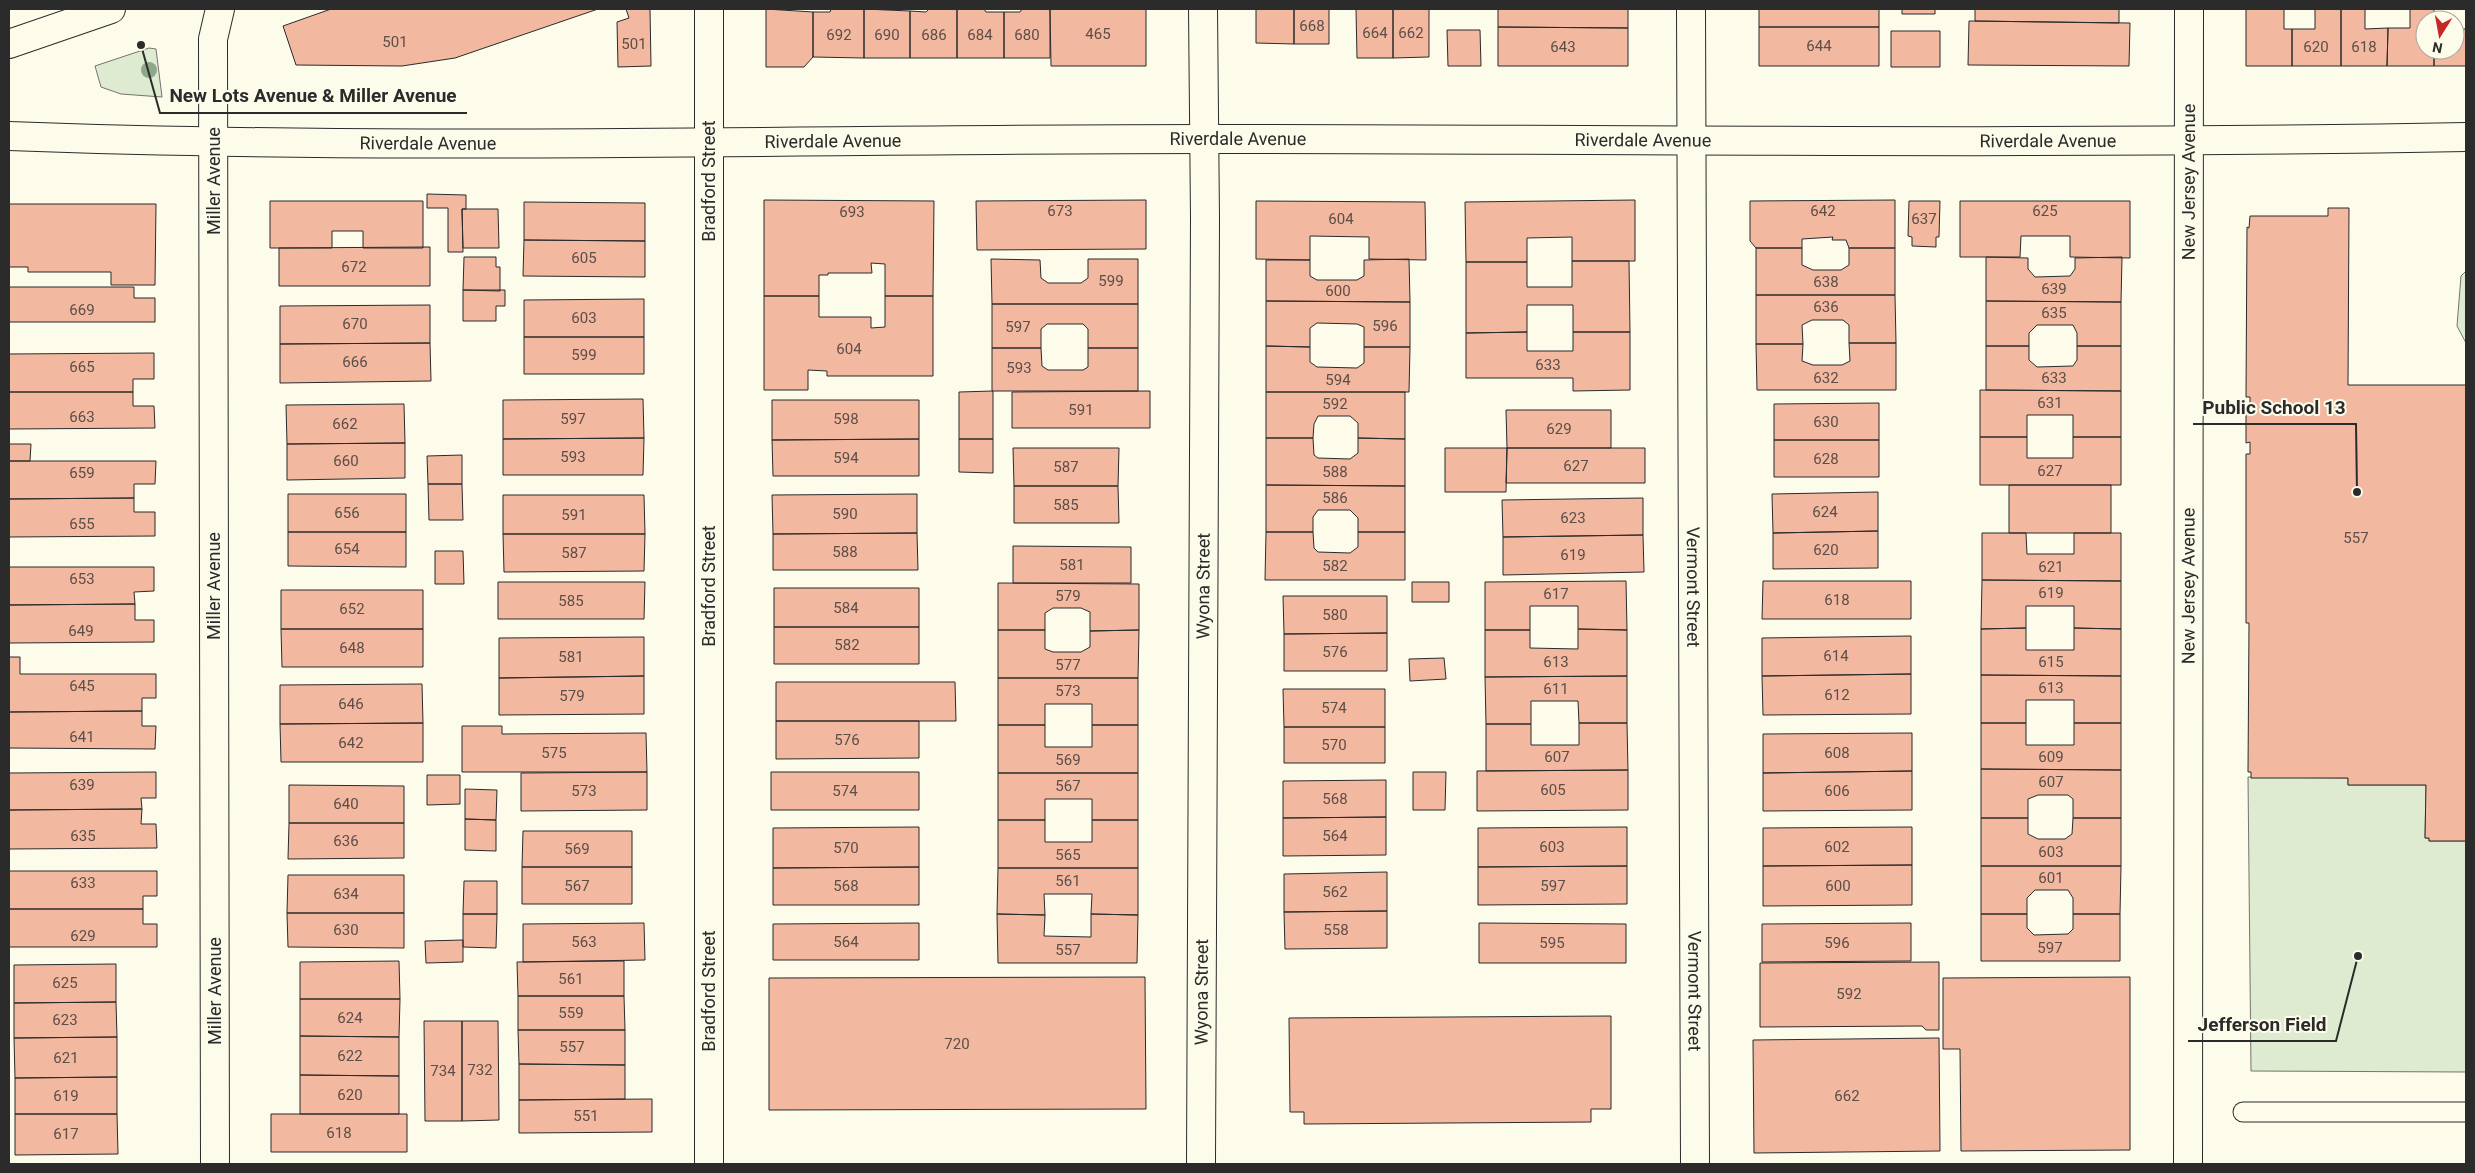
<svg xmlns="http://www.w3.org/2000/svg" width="2475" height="1173" font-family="Roboto,sans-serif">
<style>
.green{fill:#deebd1;stroke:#74746e}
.building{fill:#f2b8a0;stroke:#2b2b2b}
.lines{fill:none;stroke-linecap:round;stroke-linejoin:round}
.lane-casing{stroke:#2b2b2b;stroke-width:21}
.street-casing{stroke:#2b2b2b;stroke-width:30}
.secondary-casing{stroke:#2b2b2b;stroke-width:30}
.lane{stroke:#fdfbea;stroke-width:19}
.street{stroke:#fdfbea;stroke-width:28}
.secondary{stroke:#fdfbea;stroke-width:28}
.tree{fill:#8ea78a}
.labels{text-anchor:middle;stroke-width:4;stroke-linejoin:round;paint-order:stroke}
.number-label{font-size:15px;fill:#5d4e48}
.street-label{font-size:18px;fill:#2b2b2b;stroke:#fdfbea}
.leader{fill:none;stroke:#2b2b2b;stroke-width:2}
.callout-dot{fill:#2b2b2b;stroke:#fdfbea;stroke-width:2}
.callout-label{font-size:19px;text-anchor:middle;font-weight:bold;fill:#2b2b2b;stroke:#fdfbea;stroke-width:4;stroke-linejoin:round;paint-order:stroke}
</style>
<rect width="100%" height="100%" fill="#fdfbea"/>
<path class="green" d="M149,48L156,49L162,97L121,94L101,87L95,66Z
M2466,271V343L2457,326L2461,276Z
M2248,777L2348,778V785H2426L2425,838H2429V841H2466V1072L2251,1071Z"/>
<path class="building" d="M331,9H598L455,58L402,66L296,65L283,26Z
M626,9H650L651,66L618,67L617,22L629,18Z
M766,9L813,12V57L804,67H766Z
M831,9H864V58L813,57V12H830Z
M864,9L910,11V58H864Z
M929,9H957V58H910V11L926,12Z
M957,9H984L986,12H1004V58H957Z
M1022,9H1050V58H1004V12H1020Z
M1050,9H1146V66H1051Z
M1256,9H1294V44L1256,43Z
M1294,9H1329V44H1294Z
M1356,9H1393V58H1357Z
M1393,9H1429V57L1393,58Z
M1498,9H1628V28L1498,27Z
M1759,9H1879V27H1759Z
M1902,9H1935V14H1902Z
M1975,9H2119V23L1975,21Z
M2246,9H2284V29H2292V66H2246Z
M2315,9H2341V66H2292V29H2315Z
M2341,9H2365V29L2388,28L2387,66H2341Z
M2410,9H2434V20H2425V50H2434V66H2387L2388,28H2410Z
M1969,21L2130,23L2129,66L1968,65Z
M1498,27L1628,28V66H1498Z
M1759,27H1879V66H1759Z
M2455,29H2466V66H2434V50H2455Z
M1447,30H1480L1481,66H1448Z
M1891,31H1940V67H1891Z
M427,194L466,195V209H462L463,252H448V208H427Z
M764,200L934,201L933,296H885V264L871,263L872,273H828V275H819V296H764Z
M1146,200V249L977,250L976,201Z
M1635,200V261H1572V237L1527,238V262H1466L1465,202Z
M1895,200V248H1849L1846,240H1832L1833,237L1802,239V248H1756L1750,241V201Z
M270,201H423V248H363V231H332V248H270Z
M1256,201L1425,202L1426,260L1369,259V237L1310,236V260L1256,259Z
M1909,201H1940L1939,237H1936V247L1912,246V237L1908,236Z
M1960,201H2130V258L2070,257V236H2021L2020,257H1960Z
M524,202L645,203V241L524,240Z
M9,204H156L155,285H111V272H28V267H9Z
M2328,208H2349L2348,385H2466V841H2429V838H2425L2426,785H2348V778H2251V772H2248L2249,623H2246V454H2250V442L2246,443V407L2250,406V397H2246L2247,227L2249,228L2250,216H2328Z
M462,209H498L499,248H463Z
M524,240L645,241V277L523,276Z
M430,247V286H279V248Z
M1756,248H1802V265L1813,270H1841L1849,265V248H1895V295H1756Z
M464,257H496V267H500V291L463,290Z
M1986,257L2028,258V269L2035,277L2070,276L2075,269V258L2122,257L2121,302L1986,301Z
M991,259L1040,260L1041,278L1048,283H1081L1088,278V259H1138V304H992Z
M1409,259L1410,302L1266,301V260H1310V276L1317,280H1357L1364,276V260Z
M1572,261H1629L1630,332H1573V305H1527V332L1466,333V262H1527V287H1572Z
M9,287H134V298H155V322H9Z
M463,290H505V306H496V321H463Z
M1756,295H1895L1896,343H1849V325L1843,320H1812L1802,325L1803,344H1756Z
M764,296H819V317H871V328L885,327V296H933V376H827V371L808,370V390H764Z
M644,299V337H524V300Z
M1266,301L1410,302V347H1364V327L1357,324L1317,323L1310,328V347L1266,346Z
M1986,301L2121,302V346H2077V333L2073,325H2037L2029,333V346H1986Z
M992,304H1138V348H1088V329L1083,324H1047L1041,329V348H992Z
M430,305V343L280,344V306Z
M1527,332V351H1573V332H1630V390L1573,391V378H1466V333Z
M524,337H644V374H524Z
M430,343L431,381L280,383V344Z
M1849,343H1896V390H1757L1756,344H1803L1802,361L1813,365H1842L1850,361Z
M1266,346L1310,347V362L1317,367L1357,368L1364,363V347H1410L1409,392H1266Z
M1986,346H2029V360L2037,367L2073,366L2077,360V346H2121V391L1986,390Z
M992,348H1041L1042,366L1048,370H1083L1088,367V348H1138V391H992Z
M154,353V379H133V392H9V354Z
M1980,390L2121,391V437H2073V415H2027V437H1980Z
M993,391V439H959V392Z
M1150,391V428H1012V392Z
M9,392H133V406H154L155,428L9,429Z
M1266,392H1405V439L1358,438V423L1350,416H1318L1314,424L1313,438H1266Z
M643,399L644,438L503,439V400Z
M772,400H919V439L772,440Z
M1879,403V440H1774V404Z
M404,404L405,443L287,444L286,405Z
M1506,410H1611V448H1507Z
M1980,437H2027V458H2073V437H2121V485H1980Z
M644,438L643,475H503V439Z
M1266,438H1313L1314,455L1318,458L1350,459L1358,453V438L1405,439V486L1266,485Z
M919,439V476H773L772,440Z
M959,439H993V473L959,472Z
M1774,440H1879V477H1774Z
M405,443V478L287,480V444Z
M9,444H31L30,461H9Z
M1013,448H1119L1118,486H1014Z
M1445,448H1507L1506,492H1445Z
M1507,448H1645V483H1506Z
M462,455V484H428L427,456Z
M9,461H156L155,484H134V498L9,499Z
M428,484H462L463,520H429Z
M1266,485L1405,486V532H1358V518L1350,510H1318L1313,517V532H1266Z
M2009,485H2111V533H2009Z
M1014,486H1118L1119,523H1014Z
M1878,492V531L1773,533L1772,494Z
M288,494H406V532H288Z
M917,494V533L773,534L772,495Z
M503,495H644L645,534H503Z
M134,498V512H155V536L9,537V499Z
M1643,498V535L1503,537L1502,500Z
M1878,531V568L1773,569V533Z
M288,532H406V567L288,566Z
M1266,532H1313L1314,548L1318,552L1350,553L1358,547V532H1405V580H1265Z
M917,533L918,570H773V534Z
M1982,533H2026L2027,554H2074V533H2121V581L1982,580Z
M503,534H645L644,571L504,572Z
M1643,535L1644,572L1503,575V537Z
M1013,546L1131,547V583H1013Z
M435,551H463L464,584H435Z
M9,567H154V591L134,592L135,604L9,605Z
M1982,580L2121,581V629L2074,628V606H2026V628L1981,629Z
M1626,581L1627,630L1578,629V606H1530V630H1485V582Z
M1763,581H1911V619H1762Z
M498,582H645L644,619H498Z
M1412,582H1449V602H1412Z
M998,583L1139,584V630L1090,631V612L1081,608H1053L1045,613V630H998Z
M774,588H919V627H774Z
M281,590H423V629H281Z
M1283,596H1387V633L1284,634Z
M135,604V620H154V642L9,643V605Z
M774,627H919V664H774Z
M2026,628V650H2074V628L2121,629V676L1981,675V629Z
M281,629H423V667H282Z
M1578,629L1627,630V676L1485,677V630H1530V648L1578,649Z
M998,630H1045V649L1053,652H1081L1090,647V631L1139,630L1138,678H998Z
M1387,633V671H1284V634Z
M1911,636V674L1762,676V638Z
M644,637V676L499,678V638Z
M9,657H20V674H156V698H142V711L9,712Z
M1444,658L1446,679L1410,681L1409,659Z
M1911,674V714L1763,715L1762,676Z
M1981,675L2121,676V723H2074V700H2026V723H1981Z
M644,676V714L499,715V678Z
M1627,676V723H1579L1578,701H1531V724H1486L1485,677Z
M998,678H1138V725H1092V704H1045V725H998Z
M776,682H955L956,721H776Z
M422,684L423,723L280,724V685Z
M1283,689H1385V727H1284Z
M142,711V726H156L155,749L9,748V712Z
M776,721H919V758L776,759Z
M423,723V762H281L280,724Z
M1579,723H1627L1628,770L1486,771V724H1531V745H1579Z
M1981,723H2026V745H2074V723H2121V770L1981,769Z
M998,725H1045V747H1092V725H1138V773H998Z
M462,726H502V734L646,733L647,772H462Z
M1284,727H1385V763H1284Z
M1912,733V771L1763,773V734Z
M1981,769L2121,770V818H2073V799L2068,795H2038L2028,799V818H1981Z
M1628,770V810L1477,811V771Z
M1912,771V810L1763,811V773Z
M156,772V798H141L142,809L9,810V773Z
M647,772V810L521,811V773Z
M771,772H919V810H771Z
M1413,772H1446L1445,810H1413Z
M998,773H1138V820H1092V799H1045V820H998Z
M427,775H460V804L427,805Z
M1386,780V817L1283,818V781Z
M289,785L404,786V823H289Z
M465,789L497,790L496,820L465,819Z
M142,809L141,824H156L157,848L9,849V810Z
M1386,817V855L1283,856V818Z
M1981,818H2028V834L2038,839H2065L2072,834L2073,818H2121V866H1981Z
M465,819L496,820V851L465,850Z
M998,820H1045V842H1092V820H1138V868H998Z
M289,823H404V858L288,859Z
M919,827V867L773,868V828Z
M1627,827V866L1478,867V828Z
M1912,827V865L1763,866V828Z
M523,831H632V867H522Z
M1912,865V905L1763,906V866Z
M1627,866V904L1478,905V867Z
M1981,866H2121L2120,914H2073V898L2068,890H2035L2027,898V914H1981Z
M522,867H632V904H522Z
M919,867V905H773V868Z
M998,868H1138V915L1091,914L1092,894H1044L1045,915L997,914Z
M9,871H157V896H143V909H9Z
M1387,872V911L1284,912V874Z
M288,875H404V913H287Z
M464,881H497V914H463Z
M9,909H143V924H157V947H9Z
M1387,911V948L1285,949L1284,912Z
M287,913H404V948L288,947Z
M463,914H497L496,948L463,947Z
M997,914L1045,915L1044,936L1091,937V914L1138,915L1137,963H998Z
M1981,914H2027V928L2034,935L2068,934L2073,929V914H2120V961H1981Z
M644,923L645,960L523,962V924Z
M919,923V960H773V924Z
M1479,923L1626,924V963H1479Z
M1911,923V961L1762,962V924Z
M463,940V962L426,963L425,941Z
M399,961L400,999H300V962Z
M624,961V996H518L517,962Z
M1939,962V1030H1926L1922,1026L1760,1027V963Z
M116,964V1002L14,1003V965Z
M1145,977L1146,1109L769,1110V978Z
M2130,977V1150L1961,1151L1960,1049H1943V978Z
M518,996H624L625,1030H518Z
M300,999H400L399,1037L300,1036Z
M116,1002L117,1037L14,1038V1003Z
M1611,1016V1109H1591V1122L1304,1124V1112H1290L1289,1018Z
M424,1021H462V1121H425Z
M462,1021H498L499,1120L462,1121Z
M518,1030H625V1065L519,1064Z
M300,1036L399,1037V1076L300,1075Z
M117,1037V1077L15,1078L14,1038Z
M1939,1038L1940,1151L1754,1153L1753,1040Z
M519,1064L625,1065V1099L519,1100Z
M300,1075L399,1076V1114H300Z
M117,1077V1114H15V1078Z
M652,1099V1132L519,1133V1100Z
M15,1114H117L118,1154L15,1155Z
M271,1114H407V1152H271Z"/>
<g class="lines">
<defs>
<path id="lane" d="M2243,1112H2466"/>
<g id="street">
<path d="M709,9V1164"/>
<path id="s1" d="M1691,9L1695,1164"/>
<path id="s2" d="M9,136C408,151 807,139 1207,139C1627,139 2046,145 2466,137"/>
<path d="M215,1164L213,39L220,9"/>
<path id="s3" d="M1201,1164L1205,219L1203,9"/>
<path id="s4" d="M2188,1164L2189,9"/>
</g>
<path id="secondary" d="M9,44L111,9"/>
</defs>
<use href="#lane" class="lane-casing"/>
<use href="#street" class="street-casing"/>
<use href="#secondary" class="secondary-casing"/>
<use href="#lane" class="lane"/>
<use href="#street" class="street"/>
<use href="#secondary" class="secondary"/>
</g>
<circle class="tree" cx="149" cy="70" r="8"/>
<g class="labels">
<g class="number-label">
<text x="1312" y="31">668</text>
<text x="1375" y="38">664</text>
<text x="1411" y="38">662</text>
<text x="1098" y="39">465</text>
<text x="839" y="40">692</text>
<text x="887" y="40">690</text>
<text x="934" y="40">686</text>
<text x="980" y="40">684</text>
<text x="1027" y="40">680</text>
<text x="395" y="47">501</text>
<text x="634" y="49">501</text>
<text x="1819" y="51">644</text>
<text x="1563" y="52">643</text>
<text x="2316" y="52">620</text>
<text x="2364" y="52">618</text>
<text x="1060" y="216">673</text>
<text x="1823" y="216">642</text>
<text x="2045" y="216">625</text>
<text x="852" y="217">693</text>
<text x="1341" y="224">604</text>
<text x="1924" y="224">637</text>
<text x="584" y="263">605</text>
<text x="354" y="272">672</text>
<text x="1111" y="286">599</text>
<text x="1826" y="287">638</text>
<text x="2054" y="294">639</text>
<text x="1338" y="296">600</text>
<text x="1826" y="312">636</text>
<text x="82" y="315">669</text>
<text x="2054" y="318">635</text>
<text x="584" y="323">603</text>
<text x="355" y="329">670</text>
<text x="1385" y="331">596</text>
<text x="1018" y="332">597</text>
<text x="849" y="354">604</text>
<text x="584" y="360">599</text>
<text x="355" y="367">666</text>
<text x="1548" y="370">633</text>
<text x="82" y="372">665</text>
<text x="1019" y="373">593</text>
<text x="1826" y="383">632</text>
<text x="2054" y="383">633</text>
<text x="1338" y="385">594</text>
<text x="2050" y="408">631</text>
<text x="1335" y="409">592</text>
<text x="1081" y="415">591</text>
<text x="82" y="422">663</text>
<text x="573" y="424">597</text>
<text x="846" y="424">598</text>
<text x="1826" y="427">630</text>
<text x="345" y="429">662</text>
<text x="1559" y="434">629</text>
<text x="573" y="462">593</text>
<text x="846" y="463">594</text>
<text x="1826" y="464">628</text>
<text x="346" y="466">660</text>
<text x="1576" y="471">627</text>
<text x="1066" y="472">587</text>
<text x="2050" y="476">627</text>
<text x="1335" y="477">588</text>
<text x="82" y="478">659</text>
<text x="1335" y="503">586</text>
<text x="1066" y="510">585</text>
<text x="1825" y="517">624</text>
<text x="347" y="518">656</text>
<text x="845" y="519">590</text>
<text x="574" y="520">591</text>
<text x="1573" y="523">623</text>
<text x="82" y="529">655</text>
<text x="2356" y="543">557</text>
<text x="347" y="554">654</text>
<text x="1826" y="555">620</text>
<text x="845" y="557">588</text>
<text x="574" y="558">587</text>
<text x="1573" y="560">619</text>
<text x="1072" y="570">581</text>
<text x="1335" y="571">582</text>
<text x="2051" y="572">621</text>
<text x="82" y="584">653</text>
<text x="2051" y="598">619</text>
<text x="1556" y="599">617</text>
<text x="1068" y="601">579</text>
<text x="1837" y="605">618</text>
<text x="571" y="606">585</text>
<text x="846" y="613">584</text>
<text x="352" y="614">652</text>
<text x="1335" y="620">580</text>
<text x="81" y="636">649</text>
<text x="847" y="650">582</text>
<text x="352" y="653">648</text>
<text x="1335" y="657">576</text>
<text x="1836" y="661">614</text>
<text x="571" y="662">581</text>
<text x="1556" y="667">613</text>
<text x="2051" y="667">615</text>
<text x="1068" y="670">577</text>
<text x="82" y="691">645</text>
<text x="2051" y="693">613</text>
<text x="1556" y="694">611</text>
<text x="1068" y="696">573</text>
<text x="1837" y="700">612</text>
<text x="572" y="701">579</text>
<text x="351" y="709">646</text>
<text x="1334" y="713">574</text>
<text x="82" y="742">641</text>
<text x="847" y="745">576</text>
<text x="351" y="748">642</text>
<text x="1334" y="750">570</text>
<text x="554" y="758">575</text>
<text x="1837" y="758">608</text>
<text x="1557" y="762">607</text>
<text x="2051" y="762">609</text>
<text x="1068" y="765">569</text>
<text x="2051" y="787">607</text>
<text x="82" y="790">639</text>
<text x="1068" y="791">567</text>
<text x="1553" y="795">605</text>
<text x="584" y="796">573</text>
<text x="845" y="796">574</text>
<text x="1837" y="796">606</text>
<text x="1335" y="804">568</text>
<text x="346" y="809">640</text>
<text x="83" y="841">635</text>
<text x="1335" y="841">564</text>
<text x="346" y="846">636</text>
<text x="1552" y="852">603</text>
<text x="1837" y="852">602</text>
<text x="846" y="853">570</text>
<text x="577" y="854">569</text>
<text x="2051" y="857">603</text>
<text x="1068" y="860">565</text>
<text x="2051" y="883">601</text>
<text x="1068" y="886">561</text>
<text x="83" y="888">633</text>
<text x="577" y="891">567</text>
<text x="846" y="891">568</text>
<text x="1553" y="891">597</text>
<text x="1838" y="891">600</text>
<text x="1335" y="897">562</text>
<text x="346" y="899">634</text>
<text x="346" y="935">630</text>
<text x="1336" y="935">558</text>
<text x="83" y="941">629</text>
<text x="584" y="947">563</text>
<text x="846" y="947">564</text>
<text x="1552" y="948">595</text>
<text x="1837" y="948">596</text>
<text x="2050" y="953">597</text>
<text x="1068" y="955">557</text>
<text x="571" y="984">561</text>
<text x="65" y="988">625</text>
<text x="1849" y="999">592</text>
<text x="571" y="1018">559</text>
<text x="350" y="1023">624</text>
<text x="65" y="1025">623</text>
<text x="957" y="1049">720</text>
<text x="572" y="1052">557</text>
<text x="350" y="1061">622</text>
<text x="66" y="1063">621</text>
<text x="480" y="1075">732</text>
<text x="443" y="1076">734</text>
<text x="350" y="1100">620</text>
<text x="66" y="1101">619</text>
<text x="1847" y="1101">662</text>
<text x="586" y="1121">551</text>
<text x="339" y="1138">618</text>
<text x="66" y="1139">617</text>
</g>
<g class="street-label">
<text dy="6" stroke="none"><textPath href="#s2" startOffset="1229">Riverdale Avenue</textPath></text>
<text dy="6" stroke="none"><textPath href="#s2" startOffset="824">Riverdale Avenue</textPath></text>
<text dy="6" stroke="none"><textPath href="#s2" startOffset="1634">Riverdale Avenue</textPath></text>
<text dy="6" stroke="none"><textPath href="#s2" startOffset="419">Riverdale Avenue</textPath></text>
<text dy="6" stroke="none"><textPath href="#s2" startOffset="2039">Riverdale Avenue</textPath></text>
<text transform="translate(214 181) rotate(-90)" y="6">Miller Avenue</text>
<text transform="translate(709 181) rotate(-90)" y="6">Bradford Street</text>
<text dy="6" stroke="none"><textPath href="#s4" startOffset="982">New Jersey Avenue</textPath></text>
<text transform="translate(214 586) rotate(-90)" y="6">Miller Avenue</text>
<text transform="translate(709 586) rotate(-90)" y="6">Bradford Street</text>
<text dy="6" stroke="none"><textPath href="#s3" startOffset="578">Wyona Street</textPath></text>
<text dy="6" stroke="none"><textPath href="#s1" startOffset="578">Vermont Street</textPath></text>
<text dy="6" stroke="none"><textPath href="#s4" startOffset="578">New Jersey Avenue</textPath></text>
<text transform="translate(215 991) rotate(-90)" y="6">Miller Avenue</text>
<text transform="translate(709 991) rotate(-90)" y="6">Bradford Street</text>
<text dy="6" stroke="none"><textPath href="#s3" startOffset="172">Wyona Street</textPath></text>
<text dy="6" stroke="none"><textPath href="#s1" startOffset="982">Vermont Street</textPath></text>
</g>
</g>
<path class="leader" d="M141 45L160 113H467M2357 492L2356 424H2193M2358 956L2336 1041H2188"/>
<g class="callout-dot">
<circle cx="141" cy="45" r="5"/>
<circle cx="2357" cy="492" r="5"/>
<circle cx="2358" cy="956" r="5"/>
</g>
<g class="callout-label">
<text x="313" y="102">New Lots Avenue &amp; Miller Avenue</text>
<text x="2274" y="414">Public School 13</text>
<text x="2262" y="1031">Jefferson Field</text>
</g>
<rect width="2475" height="1173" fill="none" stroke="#2b2b2b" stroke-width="20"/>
<g transform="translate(2440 35) rotate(191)"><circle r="24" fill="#fdfbea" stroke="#a9a89e"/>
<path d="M0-4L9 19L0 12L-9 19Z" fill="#c62828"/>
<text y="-8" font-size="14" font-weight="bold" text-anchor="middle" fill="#2b2b2b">N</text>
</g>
</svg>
